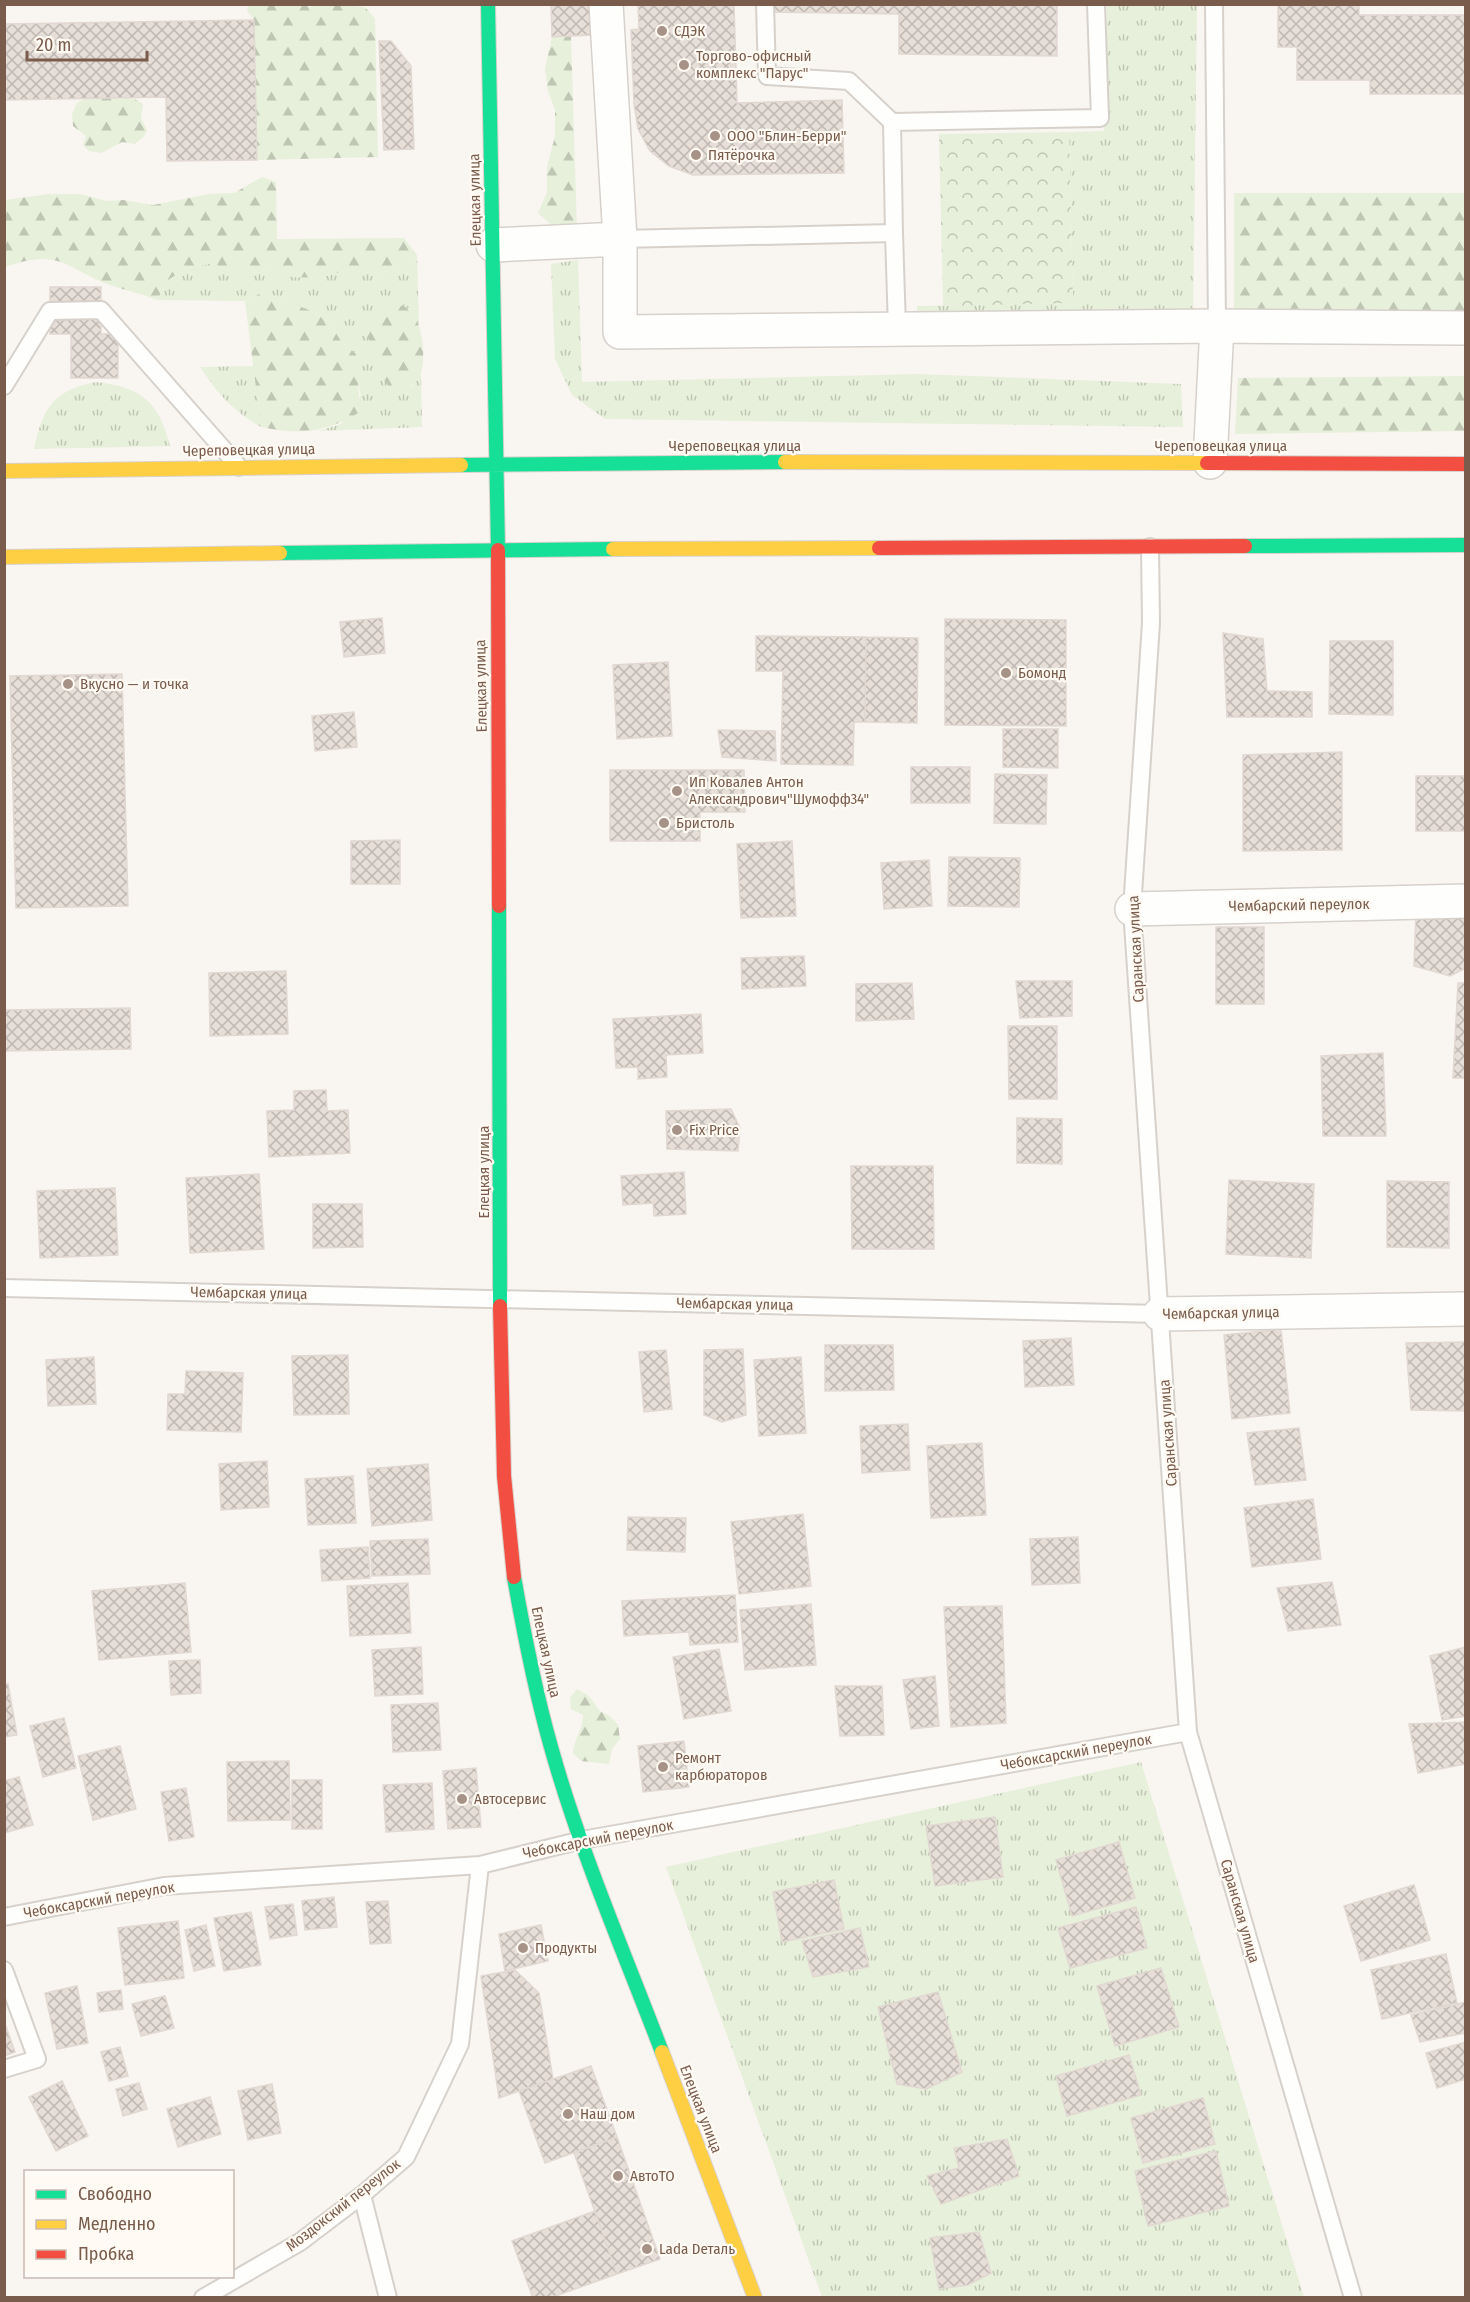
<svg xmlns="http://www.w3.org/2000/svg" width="1470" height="2302" font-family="'Fira Sans Condensed',sans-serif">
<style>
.grass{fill:url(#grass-tufts)}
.forest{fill:url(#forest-firs)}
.park{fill:url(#park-crowns)}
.building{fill:url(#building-cross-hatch);stroke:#e2d8d2;stroke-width:1.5}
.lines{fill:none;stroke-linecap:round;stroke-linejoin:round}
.lane-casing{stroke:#d7d1cb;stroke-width:20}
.street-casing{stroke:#d7d1cb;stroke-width:36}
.fast-casing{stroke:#d9d2cb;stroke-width:16}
.slow-casing{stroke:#d9d2cb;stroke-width:16}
.jam-casing{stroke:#d9d2cb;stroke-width:16}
.lane{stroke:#fefefd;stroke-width:16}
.street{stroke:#fefefd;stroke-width:33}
.fast{stroke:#16e098;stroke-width:14}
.slow{stroke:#ffcf43;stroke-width:14}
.jam{stroke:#f24e42;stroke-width:14}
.poi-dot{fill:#a69286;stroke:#fffaf3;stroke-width:2}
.labels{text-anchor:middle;stroke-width:4.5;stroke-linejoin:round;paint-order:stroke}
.poi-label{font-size:15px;fill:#7a5c4d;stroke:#fffaf3;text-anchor:start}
.street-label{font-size:15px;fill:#7a5c4d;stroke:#fffaf3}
</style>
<defs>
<pattern id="grass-tufts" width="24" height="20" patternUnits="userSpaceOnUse" patternTransform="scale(1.5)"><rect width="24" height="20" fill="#e7f0db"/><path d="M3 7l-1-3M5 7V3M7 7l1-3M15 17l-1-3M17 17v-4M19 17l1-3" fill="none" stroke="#c0c6b4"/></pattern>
<pattern id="forest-firs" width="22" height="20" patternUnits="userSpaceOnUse" patternTransform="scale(1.5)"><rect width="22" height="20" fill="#e7f0db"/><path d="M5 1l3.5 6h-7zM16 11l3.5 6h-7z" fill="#c0c6b4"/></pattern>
<pattern id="park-crowns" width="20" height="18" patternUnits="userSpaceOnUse" patternTransform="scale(1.5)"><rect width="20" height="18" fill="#e7f0db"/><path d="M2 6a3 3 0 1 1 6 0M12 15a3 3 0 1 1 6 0" fill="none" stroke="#c0c6b4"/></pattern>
<pattern id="building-cross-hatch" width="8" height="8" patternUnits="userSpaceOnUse" patternTransform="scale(1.5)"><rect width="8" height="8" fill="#e6ded7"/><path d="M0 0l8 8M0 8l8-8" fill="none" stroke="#bfb7b1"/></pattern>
</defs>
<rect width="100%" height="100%" fill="#f9f5f0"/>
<path class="grass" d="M1107,5H1197L1193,319L917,325V306L1073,303L1069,132L1104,131Z
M417,255L419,325L408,308L366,336L375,347L383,368L412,386L421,374L422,427L318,431L341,424L361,395L356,377V354L341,341L329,322L309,310L263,292L245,301L157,300L168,280L185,269L212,263L230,271L259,273L271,267L292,277L319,278L359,267L375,273L398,270Z
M578,260L582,382L918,374L1181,384L1183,427L605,419L572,395L555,359L551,264Z
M254,366L261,427C234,412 217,393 200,367Z
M96,382C142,387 159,402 170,446L34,449C43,407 54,390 96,382Z
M1141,1762L1304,2297H822L666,1867Z"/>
<path class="forest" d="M249,4H306L309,7C327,1 346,6 365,7L375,19L378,157L257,160L254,20L247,11Z
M571,36L577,230H557L538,213L547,192V167L555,136V110L548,91L545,69L552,37Z
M86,98C102,98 132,92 143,105L141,118L147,130L144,136L135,144L122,142L101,153L89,151L83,145L86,136L73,126L72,114L77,103Z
M262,177L276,182L277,239L404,238L417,255L398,270L375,273L359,267L319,278L292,277L271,267L259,273L230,271L212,263L185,269L168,280L157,300C143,294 128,291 113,286C64,269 63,247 5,267V200L49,194H80L107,201L123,200L153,205L209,194L234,193Z
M1234,193H1465V315H1234Z
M263,292L309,310L329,322L341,341L356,354C356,375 361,393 358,413C326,433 297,435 261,427L245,301Z
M394,304C398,305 405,306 408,309C423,321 426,356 421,373C417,384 408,387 399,391L389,387L382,377C384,361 375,347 366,336C372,320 378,311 394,304Z
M1465,376V431L1235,434L1238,378Z
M577,1689L589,1696L600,1711L610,1716L618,1725L620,1739L612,1749L609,1764L581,1761L573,1753C574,1738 583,1730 583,1715L571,1709L570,1698Z"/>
<path class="park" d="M1069,132L1073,303L943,306L939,134Z"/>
<path class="building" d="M551,4H591L592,35L552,37Z
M638,4H734L737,103L842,100L844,173L693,175L669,166L650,151L638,129L634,104L631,30L639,29Z
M770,4H1057V56L899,54V14L769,12Z
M1278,4H1359V15H1466V94H1370V80H1297V47H1278Z
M254,20L257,160L167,161L166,97L4,100V24Z
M379,41H391L411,66L414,149L384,150Z
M50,287H101V334H118V378H71V334H50Z
M382,618L385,653L344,657L340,622Z
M945,619L1066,620V726L945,725Z
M1223,633L1263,639L1267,691L1312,692V717H1227Z
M756,636L866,637L865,722H854L853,765L781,764L783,671H756Z
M866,637L918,638L917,723L865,722Z
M1330,641H1393V715L1329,714Z
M668,662L672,736L617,739L613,665Z
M122,674L128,906L16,908L10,676Z
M354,712L357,747L315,751L312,716Z
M1003,729H1058V768L1003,767Z
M718,730L775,731L776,761L722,757Z
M1342,752V850L1243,851V755Z
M911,767H970V803H911Z
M610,770H744L745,812H700V841H610Z
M995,774L1047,775L1046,824L994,823Z
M1416,776H1466V831H1416Z
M400,840V884H351V841Z
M792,841L796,916L741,918L737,844Z
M949,857L1020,858L1019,907L948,906Z
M929,860L932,906L884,909L881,863Z
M1466,912V968L1450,976L1414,966L1416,913Z
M1216,927H1264V1004H1216Z
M804,956L806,986L742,989L741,958Z
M286,971L288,1034L210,1036L209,973Z
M1016,981H1072V1016L1020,1018Z
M912,983L914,1019L856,1021V984Z
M1458,983H1466V1078H1453Z
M130,1008L131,1049L4,1051V1010Z
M701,1014L703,1053L666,1055L667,1077L638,1079V1067L616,1068L613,1019Z
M1008,1026H1057V1099H1009Z
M1383,1053L1386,1136H1323L1321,1056Z
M326,1090L327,1111L348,1110L350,1153L269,1157L267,1111L294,1110V1091Z
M731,1109L740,1128L738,1151L667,1149L666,1111Z
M1017,1118L1062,1119V1164L1017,1163Z
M851,1166H933L934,1249H852Z
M684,1172L686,1214L654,1216L653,1203L623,1205L621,1176Z
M259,1174L264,1249L190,1253L186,1178Z
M1229,1180L1314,1184L1311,1258L1226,1254Z
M1387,1181L1449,1182V1248L1387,1247Z
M115,1188L118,1255L40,1258L37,1191Z
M313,1204H362L363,1247L313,1248Z
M1281,1329L1290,1413L1232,1419L1224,1335Z
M1071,1338L1074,1385L1025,1387L1023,1341Z
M1466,1342V1411L1411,1410L1406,1343Z
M825,1345H893L894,1390L825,1391Z
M743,1349L746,1415L722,1422L704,1415V1350Z
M666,1350L672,1409L644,1412L639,1352Z
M348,1355L349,1414L294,1415L292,1356Z
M94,1357L96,1404L48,1406L46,1360Z
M801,1357L806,1433L759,1436L754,1360Z
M186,1371L243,1373L241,1432L167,1430L168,1394H185Z
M908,1424L910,1470L862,1473L860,1426Z
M1299,1428L1306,1480L1255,1485L1247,1433Z
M982,1443L986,1515L931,1518L927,1446Z
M267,1461L269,1507L221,1510L219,1464Z
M428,1464L432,1520L372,1526L367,1469Z
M353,1476L356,1523L308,1525L305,1479Z
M1313,1499L1321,1559L1252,1567L1244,1508Z
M803,1514L811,1586L739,1594L731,1522Z
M628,1517L686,1518L685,1552L627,1550Z
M1078,1537L1080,1583L1032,1585L1030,1539Z
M428,1539L430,1574L372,1576L370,1541Z
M368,1547L370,1578L322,1581L320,1550Z
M1332,1582L1341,1625L1288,1631L1277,1588Z
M185,1583L191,1652L99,1660L92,1591Z
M408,1583L411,1633L350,1636L347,1586Z
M735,1595L738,1642L690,1645L689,1632L624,1636L622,1601Z
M811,1604L816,1665L745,1670L740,1610Z
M1002,1606L1006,1723L951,1727L944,1607Z
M421,1647L423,1694L375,1696L372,1650Z
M1466,1647V1716L1442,1720L1430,1656Z
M719,1649L731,1711L684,1719L673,1657Z
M200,1660L201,1693L171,1695L169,1661Z
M935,1676L939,1726L911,1729L903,1680Z
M8,1684L17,1735L4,1737V1685Z
M835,1686H882L884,1735L840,1736Z
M438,1703L441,1750L393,1752L391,1705Z
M64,1718L76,1768L43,1777L30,1726Z
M1466,1722V1764L1418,1773L1409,1724Z
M684,1741L689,1787L643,1792L638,1746Z
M120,1746L136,1809L93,1820L78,1756Z
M289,1761L290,1820L228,1821L227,1762Z
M476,1768L481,1827L448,1829L443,1771Z
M19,1777L33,1825L4,1833V1781Z
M292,1780H322V1829H292Z
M432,1783L434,1829L386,1832L383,1785Z
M186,1788L194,1837L169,1841L161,1792Z
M995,1817L1003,1877L935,1886L926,1826Z
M1119,1842L1135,1898L1072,1916L1056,1860Z
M834,1880L844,1929L782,1942L773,1892Z
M1414,1885L1430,1940L1361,1961L1344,1906Z
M334,1897L337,1927L305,1930L302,1901Z
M388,1901L391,1943L370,1944L366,1902Z
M293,1904L297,1935L270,1939L265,1907Z
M1136,1907L1147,1948L1070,1968L1058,1928Z
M251,1912L261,1965L224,1971L214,1918Z
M178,1921L184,1978L125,1985L118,1928Z
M206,1925L215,1966L194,1971L185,1930Z
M541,1925L548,1961L505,1971L499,1934Z
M860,1928L869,1967L813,1977L802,1941Z
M1446,1954L1457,2003L1382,2019L1371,1970Z
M1161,1968L1179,2027L1115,2046L1097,1986Z
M515,1970L539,1993L553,2079L499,2098L481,1976Z
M77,1986L88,2043L57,2049L45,1993Z
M121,1990L123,2009L99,2012L97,1993Z
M938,1992L962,2072L926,2089L897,2084L878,2007Z
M165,1996L174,2028L141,2036L132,2004Z
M1466,2002V2033L1420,2042L1411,2015Z
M4,2021L15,2052L4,2056Z
M1466,2042V2079L1437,2088L1426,2053Z
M120,2047L128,2076L109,2081L101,2052Z
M1129,2055L1141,2095L1067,2116L1056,2076Z
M591,2066L617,2137L545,2163L519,2091Z
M62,2081L88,2136L56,2151L29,2097Z
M139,2083L147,2109L123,2116L116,2089Z
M272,2084L281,2133L248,2140L238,2091Z
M210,2097L221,2134L178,2147L167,2109Z
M1203,2098L1215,2144L1143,2163L1131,2118Z
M617,2137L660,2259L617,2274L574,2153Z
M1007,2139L1019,2176L941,2204L927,2176L959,2168L954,2148Z
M1216,2151L1229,2206L1148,2226L1135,2171Z
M595,2211L617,2274L550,2298H533L512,2241Z
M979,2232L991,2273L968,2285L939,2289L930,2238Z"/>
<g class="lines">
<defs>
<path id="lane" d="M765,4L767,76L849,81L892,122L1100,118L1096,4
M1214,4L1217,326
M892,122L894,233
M620,239L894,233L897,329
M4,386L50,311L101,310L239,467
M1150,547L1151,623L1132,909L1188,1732L1353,2298
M4,1288L1160,1314
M4,1917L164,1886L480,1865L582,1840L1188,1732
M4,1970L37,2059L4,2069
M362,2195L388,2298
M203,2298L300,2242L362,2195L406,2157L460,2044L480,1865"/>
<path id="street" d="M606,4L620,239V332L1217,326L1466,328
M493,245L620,239
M1210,462L1217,326
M1132,909L1466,901
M1160,1314L1466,1309"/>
<path id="fast" d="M488,4L498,550
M461,465L785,462
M1245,546L1466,545
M280,553L613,549
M499,906L500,1306
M514,1577C524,1634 535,1691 551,1747C580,1851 624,1952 662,2052"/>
<path id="slow" d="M785,462L1207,463
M4,471L461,465
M613,549L879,548
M4,557L280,553
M662,2052L755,2298"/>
<path id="jam" d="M1207,463L1466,464
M879,548L1245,546
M498,550L499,906
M500,1306L504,1476L514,1577"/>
</defs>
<use href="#lane" class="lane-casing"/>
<use href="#street" class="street-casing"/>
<use href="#fast" class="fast-casing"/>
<use href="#slow" class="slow-casing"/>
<use href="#jam" class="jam-casing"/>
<use href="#lane" class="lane"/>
<use href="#street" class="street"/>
<use href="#fast" class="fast"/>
<use href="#slow" class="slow"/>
<use href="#jam" class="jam"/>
</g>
<g class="poi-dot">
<circle cx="662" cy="31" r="6"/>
<circle cx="684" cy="65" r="6"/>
<circle cx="715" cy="136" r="6"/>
<circle cx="696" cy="155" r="6"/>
<circle cx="1006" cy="673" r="6"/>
<circle cx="68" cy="684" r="6"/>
<circle cx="677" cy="791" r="6"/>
<circle cx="664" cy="823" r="6"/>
<circle cx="677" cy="1130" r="6"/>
<circle cx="663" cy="1767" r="6"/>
<circle cx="462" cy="1799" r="6"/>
<circle cx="523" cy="1948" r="6"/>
<circle cx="568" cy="2114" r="6"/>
<circle cx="618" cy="2176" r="6"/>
<circle cx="647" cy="2249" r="6"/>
</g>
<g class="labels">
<g class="poi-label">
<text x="674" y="36">СДЭК</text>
<text x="696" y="61">Торгово-офисный<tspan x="696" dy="17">комплекс "Парус"</tspan></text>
<text x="727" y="141">ООО "Блин-Берри"</text>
<text x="708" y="160">Пятёрочка</text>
<text x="1018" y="678">Бомонд</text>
<text x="80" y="689">Вкусно — и точка</text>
<text x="689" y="787">Ип Ковалев Антон<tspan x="689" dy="17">Александрович"Шумофф34"</tspan></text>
<text x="676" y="828">Бристоль</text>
<text x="689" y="1135">Fix Price</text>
<text x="675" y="1763">Ремонт<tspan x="675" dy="17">карбюраторов</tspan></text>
<text x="474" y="1804">Автосервис</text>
<text x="535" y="1953">Продукты</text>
<text x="580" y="2119">Наш дом</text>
<text x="630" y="2181">АвтоТО</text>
<text x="659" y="2254">Lada Dеталь</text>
</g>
<g class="street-label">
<text transform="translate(475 200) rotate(-91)" y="5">Елецкая улица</text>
<text x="735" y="451">Череповецкая улица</text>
<text x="1221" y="451">Череповецкая улица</text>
<text transform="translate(249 450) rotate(-1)" y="5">Череповецкая улица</text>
<text transform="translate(481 686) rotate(-91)" y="5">Елецкая улица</text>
<text transform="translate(1299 905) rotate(-1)" y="5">Чембарский переулок</text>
<text transform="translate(1136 949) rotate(-93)" y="5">Саранская улица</text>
<text transform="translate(484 1172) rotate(-90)" y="5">Елецкая улица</text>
<text transform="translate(249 1293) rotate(1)" y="5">Чембарская улица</text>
<text transform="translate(735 1304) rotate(1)" y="5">Чембарская улица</text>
<text transform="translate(1221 1313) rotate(-1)" y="5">Чембарская улица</text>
<text transform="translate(1168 1433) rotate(-94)" y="5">Саранская улица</text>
<text transform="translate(546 1652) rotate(78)" y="5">Елецкая улица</text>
<text transform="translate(1076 1752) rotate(-10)" y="5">Чебоксарский переулок</text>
<text transform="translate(598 1839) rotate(-11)" y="5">Чебоксарский переулок</text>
<text transform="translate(99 1900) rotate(-10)" y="5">Чебоксарский переулок</text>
<text transform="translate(1240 1911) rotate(74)" y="5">Саранская улица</text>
<text transform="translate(701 2109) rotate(69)" y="5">Елецкая улица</text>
<text transform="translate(343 2205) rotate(-38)" y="5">Моздокский переулок</text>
</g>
</g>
<rect width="1470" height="2302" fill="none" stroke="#7a5c4d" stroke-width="12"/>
<rect x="24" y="2170" width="210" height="108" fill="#fffaf3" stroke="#cabbb1" stroke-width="1.5"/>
<rect x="36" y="2190" width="30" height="9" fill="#16e098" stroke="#cabbb1" stroke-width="1.5"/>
<text x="78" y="2200" font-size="18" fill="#7a5c4d">Свободно</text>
<rect x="36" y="2220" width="30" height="9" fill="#ffcf43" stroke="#cabbb1" stroke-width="1.5"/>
<text x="78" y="2230" font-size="18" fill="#7a5c4d">Медленно</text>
<rect x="36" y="2250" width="30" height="9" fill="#f24e42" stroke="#cabbb1" stroke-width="1.5"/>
<text x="78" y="2260" font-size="18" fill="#7a5c4d">Пробка</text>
<path d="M27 51v9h120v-9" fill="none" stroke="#7a5c4d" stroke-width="3"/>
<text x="36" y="51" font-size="18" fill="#7a5c4d" stroke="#fffaf3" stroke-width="4.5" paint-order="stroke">20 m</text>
</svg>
